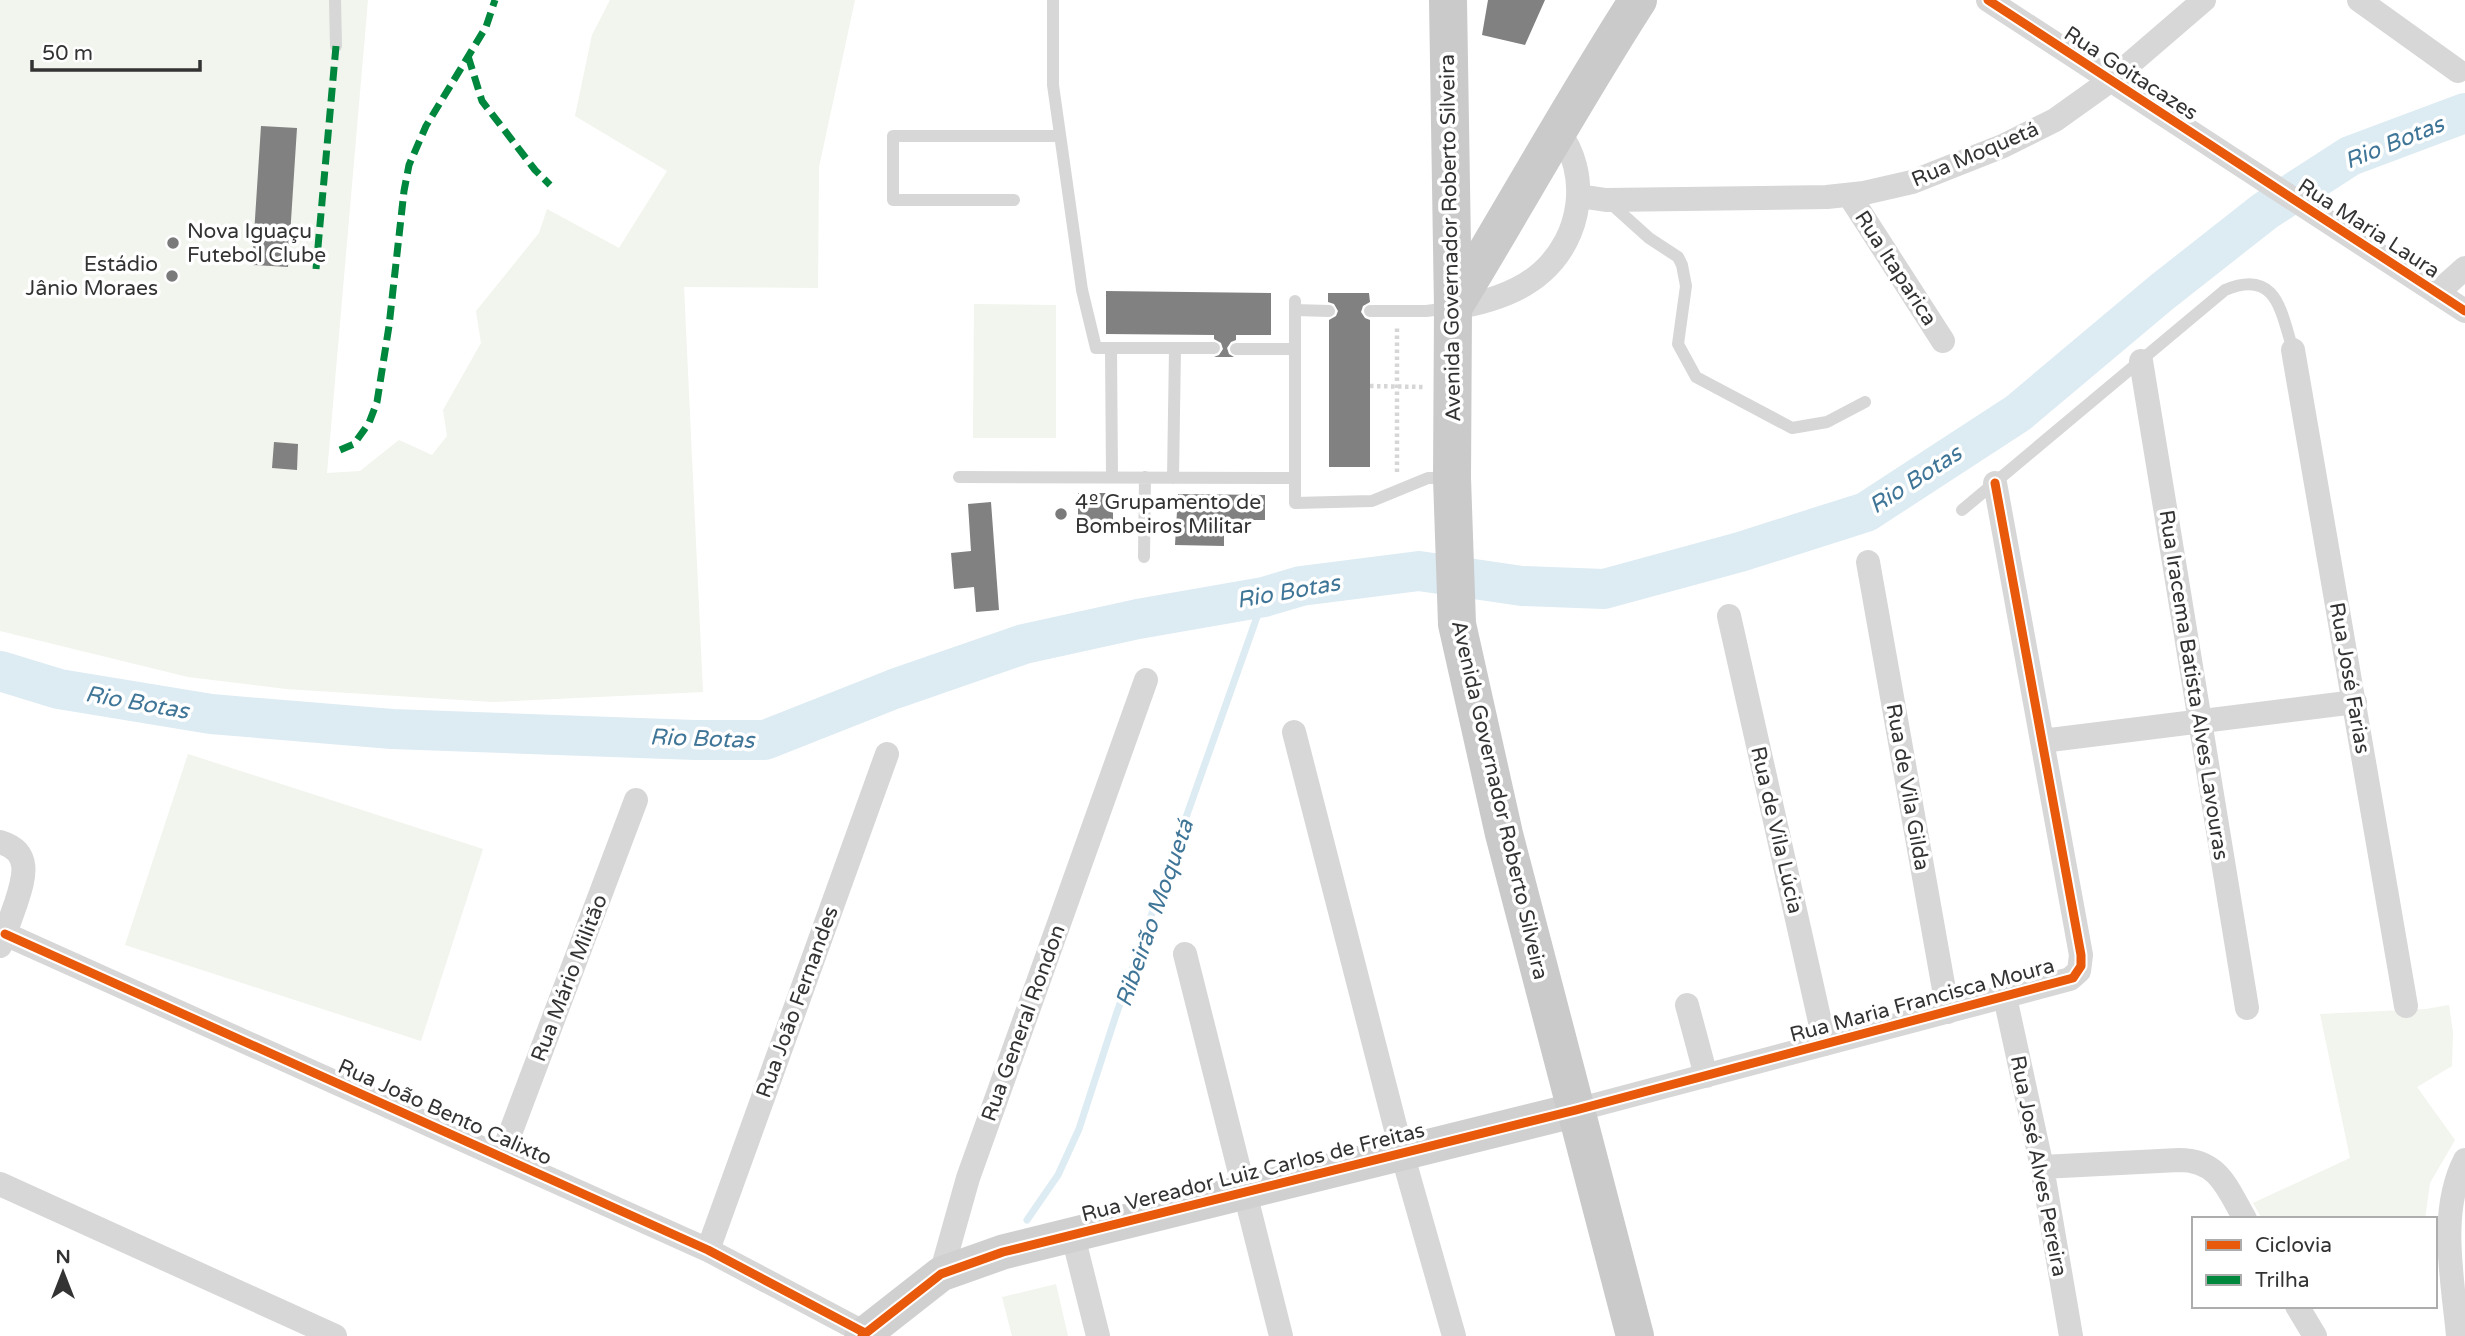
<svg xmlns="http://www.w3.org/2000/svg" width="2465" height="1336" font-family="'Varela Round',sans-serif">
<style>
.green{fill:#f1f5ed}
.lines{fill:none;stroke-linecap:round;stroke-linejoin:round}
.stream{stroke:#ddebf3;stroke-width:7}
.river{stroke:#ddebf3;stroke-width:40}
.building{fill:#818181}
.path{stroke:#d6d6d6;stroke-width:4.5;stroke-dasharray:3.5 3.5;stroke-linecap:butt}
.lane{stroke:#d7d7d7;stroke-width:12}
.street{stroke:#d7d7d7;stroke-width:24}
.secondary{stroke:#d0d0d0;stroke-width:35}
.primary{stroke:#cacaca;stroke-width:38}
.quiet{stroke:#00873e;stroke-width:7;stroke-dasharray:14 7;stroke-linecap:butt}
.cycleway-casing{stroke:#fff;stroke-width:13}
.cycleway{stroke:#e8590c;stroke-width:9}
.poi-dot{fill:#7a7a7a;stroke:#fff;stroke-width:2.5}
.labels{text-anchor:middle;stroke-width:7;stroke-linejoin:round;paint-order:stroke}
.street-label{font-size:21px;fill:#333;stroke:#fff}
.poi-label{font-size:21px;fill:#333;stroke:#fff;text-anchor:start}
.water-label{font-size:23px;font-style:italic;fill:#3f7597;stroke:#fff}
</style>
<rect width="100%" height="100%" fill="#fff"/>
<path class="green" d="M0,0H368L327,473L360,471L399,440L432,455L447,436L443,410L481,343L476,311L539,233L547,209L619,248L667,171L575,116L592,35L610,0H855L819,167L818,288L684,287L703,692L493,702L286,689L188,677L0,631Z
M974,304L1056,305V438H973Z
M188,754L483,849L421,1041L125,945Z
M2449,1005L2453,1032L2452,1066L2417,1087L2455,1140L2430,1183L2425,1219H2262L2253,1203L2350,1158L2320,1014L2426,1009Z
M1056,1284L1068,1336H1012L1002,1297Z"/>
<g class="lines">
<path class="stream" d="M1027,1220L1058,1175L1079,1129L1116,1015L1264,597"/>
<path class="river" d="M0,671L59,689L211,714L392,729L695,740H765L894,689L1024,644L1138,619L1264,597L1301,586L1419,571L1522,586L1604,589L1740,552L1866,512L2018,413L2162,292L2265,211L2350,156L2465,113"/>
</g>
<path class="building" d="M1488,0H1545L1525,45L1482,35Z
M261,126L297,128L288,267L252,265Z
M1106,291L1271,293V335H1236V340L1231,342L1227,348L1229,354L1234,357H1214L1219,355L1223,349L1221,343L1214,339V335L1106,334Z
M1328,293H1369L1370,302L1363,306L1361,312L1365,318L1370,320V467H1329V320L1336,316L1338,311L1334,304L1328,302Z
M274,442L298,444L297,470L272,468Z
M1078,493H1113V527H1078Z
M1178,494L1265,495V520H1224V546L1175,545Z
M991,502L999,610L976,612L974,587L954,589L951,553L971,551L968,504Z"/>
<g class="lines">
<path class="path" d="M1370,386L1424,387
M1397,472V327"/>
<path class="lane" d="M335,0L336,46
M1053,0V85L1082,290L1096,348H1214
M1014,200H893V136H1060
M1609,202L1649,238L1678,257L1682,265L1686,286L1678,344L1696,377L1792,428L1827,422L1865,402
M1295,301V503L1372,501L1428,478H1448
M1295,310L1329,311
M1370,311H1426L1450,308
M1111,348L1112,477
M1236,349H1295
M959,477L1295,478
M1173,478L1175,348
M1962,510L2225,290C2277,268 2281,312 2293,350
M1144,557L1145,477"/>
<path class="street" d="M1988,0L2465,311
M2359,0L2458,71
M1849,195L1943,341
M1579,196L1606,200L1827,197L1864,193L1912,182L2003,146L2055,120L2111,80L2204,0
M2437,293L2465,268
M1453,308C1484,303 1518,294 1542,272C1582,237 1591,173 1558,131
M2293,350L2406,1006
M2141,361L2247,1008
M1868,562L1948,1012
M1729,616L1825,1044
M1294,732L1402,1153L1454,1336
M2042,741L2355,702
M0,842C33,852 24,878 16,903C11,917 6,932 0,946
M5,934L708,1250L865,1333
M1185,954L1281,1336
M2005,997L2042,1167L2071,1336
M1687,1005L1706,1076
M1576,1110L2070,979L2079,971L2081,955L1995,483
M502,1155L636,800
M2042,1167L2179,1160C2219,1160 2227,1188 2245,1219
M0,1184L335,1336
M1073,1236L1098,1336
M708,1250L887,754
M941,1274L968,1178L1146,680
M2297,1306L2315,1336
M2458,1336C2453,1280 2438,1213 2465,1160"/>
<path class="secondary" d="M862,1336L941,1274L1003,1252L1576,1110"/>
<path class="primary" d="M1448,0L1453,308L1452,478L1457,624L1504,834L1635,1336
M1453,308C1515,206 1573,101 1638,0"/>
<path class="quiet" d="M468,56L482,101L535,170L550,185
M316,269L336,46
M340,450L354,444L369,423L377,402L389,326L404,191L409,165L426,126L486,27L495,0"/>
<defs>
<path id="cycleway" d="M1988,0L2465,311
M5,934L708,1250L865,1333
M862,1336L941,1274L1003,1252L1576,1110L2073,978L2081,966V955L1995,483"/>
</defs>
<use href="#cycleway" class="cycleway-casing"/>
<use href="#cycleway" class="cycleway"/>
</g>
<g class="poi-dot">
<circle cx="173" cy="243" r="7"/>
<circle cx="172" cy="276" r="7"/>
<circle cx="1061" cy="514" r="7"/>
</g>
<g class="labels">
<g class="street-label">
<text transform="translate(2131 73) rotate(33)" y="7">Rua Goitacazes</text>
<text transform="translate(1975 154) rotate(-23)" y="7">Rua Moquetá</text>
<text transform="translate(2369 228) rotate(33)" y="7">Rua Maria Laura</text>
<text transform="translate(1450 238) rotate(-91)" y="7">Avenida Governador Roberto Silveira</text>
<text transform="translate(1896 268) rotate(57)" y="7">Rua Itaparica</text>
<text transform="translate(2350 678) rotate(80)" y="7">Rua José Farias</text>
<text transform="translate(2194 685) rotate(81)" y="7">Rua Iracema Batista Alves Lavouras</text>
<text transform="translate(1908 787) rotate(80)" y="7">Rua de Vila Gilda</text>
<text transform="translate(1500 800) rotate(77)" y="7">Avenida Governador Roberto Silveira</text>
<text transform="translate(1777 830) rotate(77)" y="7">Rua de Vila Lúcia</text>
<text transform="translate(569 978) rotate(-69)" y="7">Rua Mário Militão</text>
<text transform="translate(1922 1000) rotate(-15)" y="7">Rua Maria Francisca Moura</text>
<text transform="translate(797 1002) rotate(-70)" y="7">Rua João Fernandes</text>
<text transform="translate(1023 1023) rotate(-70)" y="7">Rua General Rondon</text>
<text transform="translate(445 1112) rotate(24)" y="7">Rua João Bento Calixto</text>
<text transform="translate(2039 1166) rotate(79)" y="7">Rua José Alves Pereira</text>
<text transform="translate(1253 1172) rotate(-14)" y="7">Rua Vereador Luiz Carlos de Freitas</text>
</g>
<g class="poi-label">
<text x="187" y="238">Nova Iguaçu<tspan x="187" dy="24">Futebol Clube</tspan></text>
<text x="158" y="271" text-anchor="end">Estádio<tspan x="158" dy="24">Jânio Moraes</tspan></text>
<text x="1075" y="509">4º Grupamento de<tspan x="1075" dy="24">Bombeiros Militar</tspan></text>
</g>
<g class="water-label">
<text transform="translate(2394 142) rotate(-22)" y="8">Rio Botas</text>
<text transform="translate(1915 479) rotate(-33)" y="8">Rio Botas</text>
<text transform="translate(1288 591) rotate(-10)" y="8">Rio Botas</text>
<text transform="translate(137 702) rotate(10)" y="8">Rio Botas</text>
<text transform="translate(702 738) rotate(2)" y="8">Rio Botas</text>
<text transform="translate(1154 913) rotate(-71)" y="8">Ribeirão Moquetá</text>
</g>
</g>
<rect x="2192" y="1217" width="245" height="91" fill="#ffffff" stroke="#adadad" stroke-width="2"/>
<rect x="2206" y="1240" width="35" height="10" fill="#e8590c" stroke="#adadad" stroke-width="2"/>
<text x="2255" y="1252" font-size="21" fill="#333333">Ciclovia</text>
<rect x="2206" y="1275" width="35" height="10" fill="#00873e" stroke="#adadad" stroke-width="2"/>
<text x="2255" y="1287" font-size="21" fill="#333333">Trilha</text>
<g transform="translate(63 1273)" stroke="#ffffff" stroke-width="5" paint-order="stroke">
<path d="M0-5L12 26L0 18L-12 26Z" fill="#333333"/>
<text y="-10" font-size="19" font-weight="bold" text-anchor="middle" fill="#333333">N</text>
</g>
<path d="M32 60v10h168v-10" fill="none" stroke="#333333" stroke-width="3.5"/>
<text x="42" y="60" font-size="21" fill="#333333" stroke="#ffffff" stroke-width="5" paint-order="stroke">50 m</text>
</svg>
